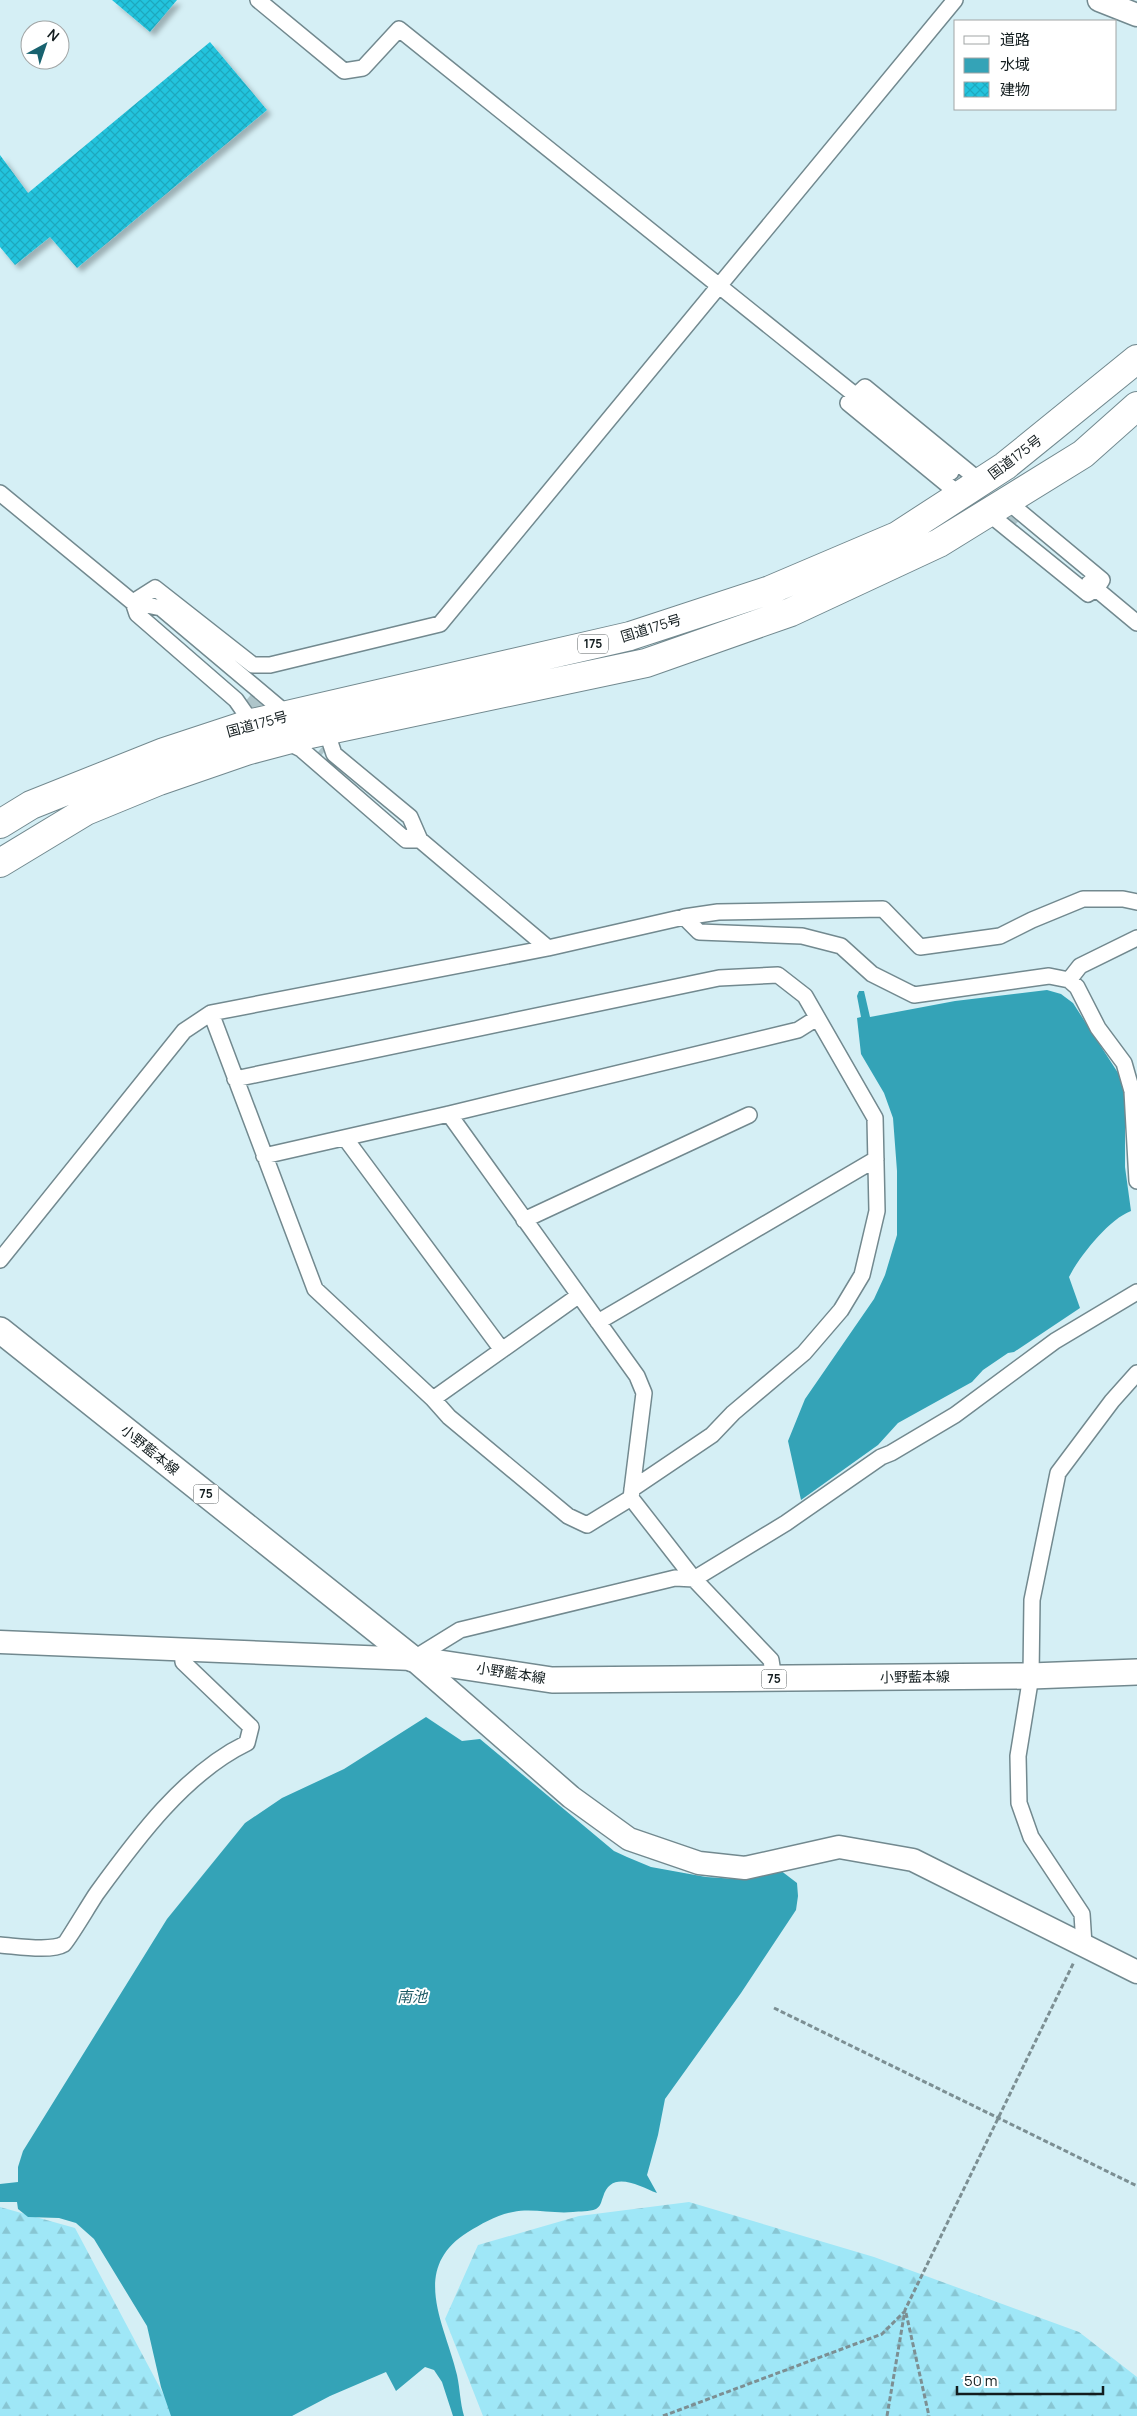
<svg xmlns="http://www.w3.org/2000/svg" width="1137" height="2416" font-family="Manrope,'Noto Sans JP',sans-serif">
<style>
.forest{fill:url(#forest-firs)}
.water{fill:#34a3b7}
.building{fill:url(#building-cross-hatch);filter:url(#shadow)}
.lines{fill:none;stroke-linecap:round;stroke-linejoin:round}
.street-tunnel{stroke:#aec5ca;stroke-width:15;stroke-dasharray:15 8;stroke-linecap:butt}
.street-casing{stroke:#72898f;stroke-width:18}
.secondary-casing{stroke:#72898f;stroke-width:25}
.primary-casing{stroke:#72898f;stroke-width:28}
.highway-casing{stroke:#72898f;stroke-width:30}
.path{stroke:#7c8f93;stroke-width:3;stroke-dasharray:5 2.5;stroke-linecap:butt}
.street{stroke:#fff;stroke-width:15}
.secondary{stroke:#fff;stroke-width:22}
.primary{stroke:#fff;stroke-width:25}
.highway{stroke:#fff;stroke-width:28}
.labels{text-anchor:middle;stroke-width:4;stroke-linejoin:round;paint-order:stroke}
.shield{fill:#fff;stroke:#5a6162;stroke-width:1}
.shield-label{font-size:12px;font-weight:bold;fill:#131d1f}
.street-label{font-size:14px;fill:#131d1f;stroke:#fff}
.water-label{font-size:15px;font-style:italic;fill:#1e5a65;stroke:#fff}
</style>
<defs>
<pattern id="forest-firs" width="22" height="20" patternUnits="userSpaceOnUse" patternTransform="scale(1.25)"><rect width="22" height="20" fill="#9fe7f7"/><path d="M5 1l3.5 6h-7zM16 11l3.5 6h-7z" fill="#88c6d3"/></pattern>
<pattern id="building-cross-hatch" width="8" height="8" patternUnits="userSpaceOnUse" patternTransform="scale(1.25)"><rect width="8" height="8" fill="#23c4de"/><path d="M0 0l8 8M0 8l8-8" fill="none" stroke="#1fa8be"/></pattern>
<filter id="shadow"><feDropShadow dx="4.5" dy="4.5" stdDeviation="2.5" flood-color="#0004"/></filter>
</defs>
<rect width="100%" height="100%" fill="#d5eff5"/>
<path class="forest" d="M689,2202L874,2257L1079,2332L1137,2377V2416H483L445,2319L478,2245L579,2216Z
M0,2207L75,2228L175,2416H0Z"/>
<path class="water" d="M1047,990L1061,994L1073,1003L1120,1076L1125,1097V1167L1131,1211C1109,1219 1079,1257 1069,1277L1080,1308L1014,1352L1008,1353L983,1370L972,1382L898,1423L878,1445L801,1500L788,1441L805,1399L874,1299L885,1275L897,1235V1171L893,1118L884,1093L861,1054L857,1018L861,1017L857,996L859,991H864L870,1017L955,1001Z
M426,1717L462,1741L480,1739L614,1851L627,1857L651,1867L706,1877L737,1879L780,1870L797,1883L798,1896L796,1910L741,1993L665,2099L658,2135L647,2175L657,2193C639,2186 611,2169 603,2197C601,2202 601,2206 596,2209C589,2212 580,2211 573,2212C553,2214 532,2208 513,2212C496,2215 482,2224 468,2232C409,2269 445,2324 457,2375C460,2389 460,2402 464,2416H453L442,2382L434,2370L425,2367L396,2391L386,2372L330,2396L292,2416H171L161,2387L147,2326L94,2239L76,2223L59,2218L28,2217L18,2209L17,2202H0V2184L18,2182V2167L23,2151L167,1919L245,1823L282,1798L344,1769Z"/>
<path class="building" d="M112,0H177L150,32Z
M210,42L267,110L77,268L50,237L15,265L0,247V155L28,193Z"/>
<g class="lines">
<path class="street-tunnel" d="M951,472L1016,524
M249,697L276,719
M299,739L321,756"/>
<defs>
<path id="street" d="M258,0L344,71L363,68L399,29L951,472
M0,493L141,609
M960,495L848,403L865,387L981,482
M988,513L1088,594L1096,589L1102,580L1007,501
M1089,583L1137,623
M133,602L155,588L253,665H270L440,624L955,0
M252,723L236,700L137,614L133,602L161,608L288,715
M285,741L301,749L406,840H420L410,817L334,754L326,730
M413,834L548,948
M684,917L699,932L802,936L841,946L872,974L914,995L1049,976L1069,980L1077,987L1098,1028L1124,1063L1132,1091L1137,1181
M1069,980L1080,966L1137,938
M211,1013L315,1289L433,1399L578,1296
M235,1079L719,978L778,975L805,996L875,1118L877,1211L862,1275L841,1310L804,1353L733,1413L712,1435L632,1489
M449,1114L637,1376L644,1393L631,1498L694,1579L771,1660L774,1679
M345,1138L502,1350
M264,1156L449,1114L798,1030L817,1018
M524,1220L749,1115
M0,1260L184,1031L211,1013L548,948L684,917L718,912L883,909L920,947L1000,936L1032,920L1083,899H1123L1137,902
M598,1322L876,1159
M433,1399L449,1417L568,1516L587,1525L631,1498
M413,1659L460,1630L675,1578L694,1579L786,1523L881,1457L891,1453L955,1415L1055,1341L1137,1292
M0,1945C16,1946 51,1952 64,1944C67,1942 92,1900 97,1893C137,1838 185,1773 247,1743L251,1727L183,1662L182,1650
M1084,1945L1082,1914L1031,1837L1019,1803L1018,1756L1031,1676L1032,1600L1058,1473L1112,1401L1137,1373"/>
<path id="secondary" d="M1099,0L1137,15
M0,1642L413,1659L571,1797L629,1839L699,1863L745,1868L839,1847L913,1860L1137,1972"/>
<path id="primary" d="M0,1330L413,1659L552,1680L1031,1676L1137,1672"/>
<path id="highway" d="M0,824L31,805L164,752L252,723L630,636L770,590L897,536L1005,466L1137,359
M0,863L86,811L159,781L246,751L310,734L646,663L791,612L939,543L1083,454L1137,406"/>
</defs>
<use href="#street" class="street-casing"/>
<use href="#secondary" class="secondary-casing"/>
<use href="#primary" class="primary-casing"/>
<use href="#highway" class="highway-casing"/>
<path class="path" d="M774,2008L1137,2186
M906,2313L929,2416
M663,2416L882,2334L905,2311
M887,2416L905,2310L1074,1962"/>
<use href="#street" class="street"/>
<use href="#secondary" class="secondary"/>
<use href="#primary" class="primary"/>
<use href="#highway" class="highway"/>
</g>
<g class="labels">
<g class="shield">
<rect x="578" y="634.5" width="30" height="19" rx="4"/>
<rect x="193.5" y="1484.5" width="25" height="19" rx="4"/>
<rect x="761.5" y="1669.5" width="25" height="19" rx="4"/>
</g>
<g class="shield-label">
<text x="593" y="648">175</text>
<text x="206" y="1498">75</text>
<text x="774" y="1683">75</text>
</g>
<g class="street-label">
<text transform="translate(1015 457) rotate(-37)" y="5">国道175号</text>
<text transform="translate(651 628) rotate(-17)" y="5">国道175号</text>
<text transform="translate(257 724) rotate(-15)" y="5">国道175号</text>
<text transform="translate(150 1450) rotate(39)" y="5">小野藍本線</text>
<text transform="translate(511 1673) rotate(9)" y="5">小野藍本線</text>
<text transform="translate(915 1677) rotate(-1)" y="5">小野藍本線</text>
</g>
<g class="water-label">
<text x="412" y="2002">南池</text>
</g>
</g>
<rect x="954" y="20" width="162" height="90" fill="#ffffff" stroke="#a1a5a5"/>
<rect x="964" y="36" width="25" height="8" fill="#ffffff" stroke="#a1a5a5"/>
<text x="1000" y="45" font-size="15" fill="#131d1f">道路</text>
<rect x="964" y="58" width="25" height="15" fill="#34a3b7" stroke="#a1a5a5"/>
<text x="1000" y="70" font-size="15" fill="#131d1f">水域</text>
<rect x="964" y="82" width="25" height="15" fill="url(#building-cross-hatch)" stroke="#a1a5a5"/>
<text x="1000" y="95" font-size="15" fill="#131d1f">建物</text>
<g transform="translate(45 45) rotate(40)"><circle r="24" fill="#ffffff" stroke="#a1a5a5"/>
<path d="M0-4L9 19L0 12L-9 19Z" fill="#18626f"/>
<text y="-8" font-size="14" font-weight="bold" text-anchor="middle" fill="#131d1f">N</text>
</g>
<path d="M957 2386v8h146v-8" fill="none" stroke="#131d1f" stroke-width="2.5"/>
<text x="964" y="2386" font-size="15" fill="#131d1f" stroke="#ffffff" stroke-width="4" paint-order="stroke">50 m</text>
</svg>
